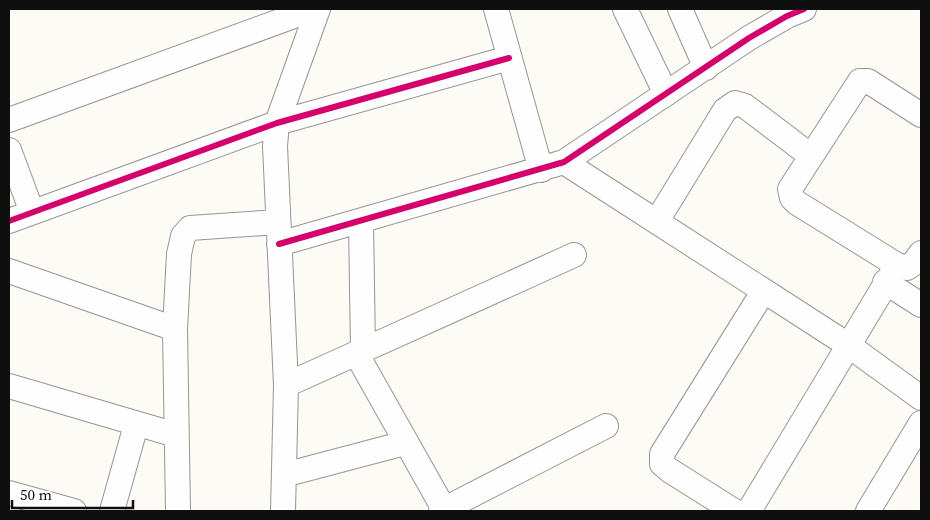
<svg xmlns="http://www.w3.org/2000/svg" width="930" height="520" font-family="'Source Serif 4',serif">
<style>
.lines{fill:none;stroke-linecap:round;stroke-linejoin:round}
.minor-casing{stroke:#969593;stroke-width:26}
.minor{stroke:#fffefe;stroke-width:24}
.cycleway-casing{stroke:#fff;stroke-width:9}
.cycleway{stroke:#d6006c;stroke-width:6}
</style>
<rect width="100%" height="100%" fill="#fcfbf5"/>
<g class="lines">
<defs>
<path id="minor" d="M496,9L541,170
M625,9L666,94
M680,9L706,68
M921,115L868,81H860L790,189L792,198L797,203L897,265L907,268L913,264L921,253
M9,120L313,9
M9,150L32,212
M564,162L848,345L921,398
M9,221L277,123L509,58
M361,221L363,350
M657,221L725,110L735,103L745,106L811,156
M279,244L564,162L749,38L787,16L804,9
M9,271L175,329
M885,282L921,305
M356,353L445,511
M286,385L574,255
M9,386L176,435
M284,475L405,443
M9,493L74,511
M112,511L136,425
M178,511L175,329L179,254L183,236L190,228L278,222
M283,511L286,385L275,146L277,123L318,9
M441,511L606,426
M734,511L669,470L662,464V454L763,292
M749,511L897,265
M868,511L921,423"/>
</defs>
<use href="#minor" class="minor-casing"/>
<use href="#minor" class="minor"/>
<defs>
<path id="cycleway" d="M9,221L277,123L509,58
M279,244L564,162L749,38L787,16L804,9"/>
</defs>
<use href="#cycleway" class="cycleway-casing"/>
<use href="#cycleway" class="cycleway"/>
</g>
<rect width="930" height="520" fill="none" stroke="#0f0f0f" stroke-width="20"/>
<path d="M12 500v8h121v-8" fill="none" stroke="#0f0f0f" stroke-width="2.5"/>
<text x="20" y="500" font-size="15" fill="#0f0f0f" stroke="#ffffff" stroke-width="4" paint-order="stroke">50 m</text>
</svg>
